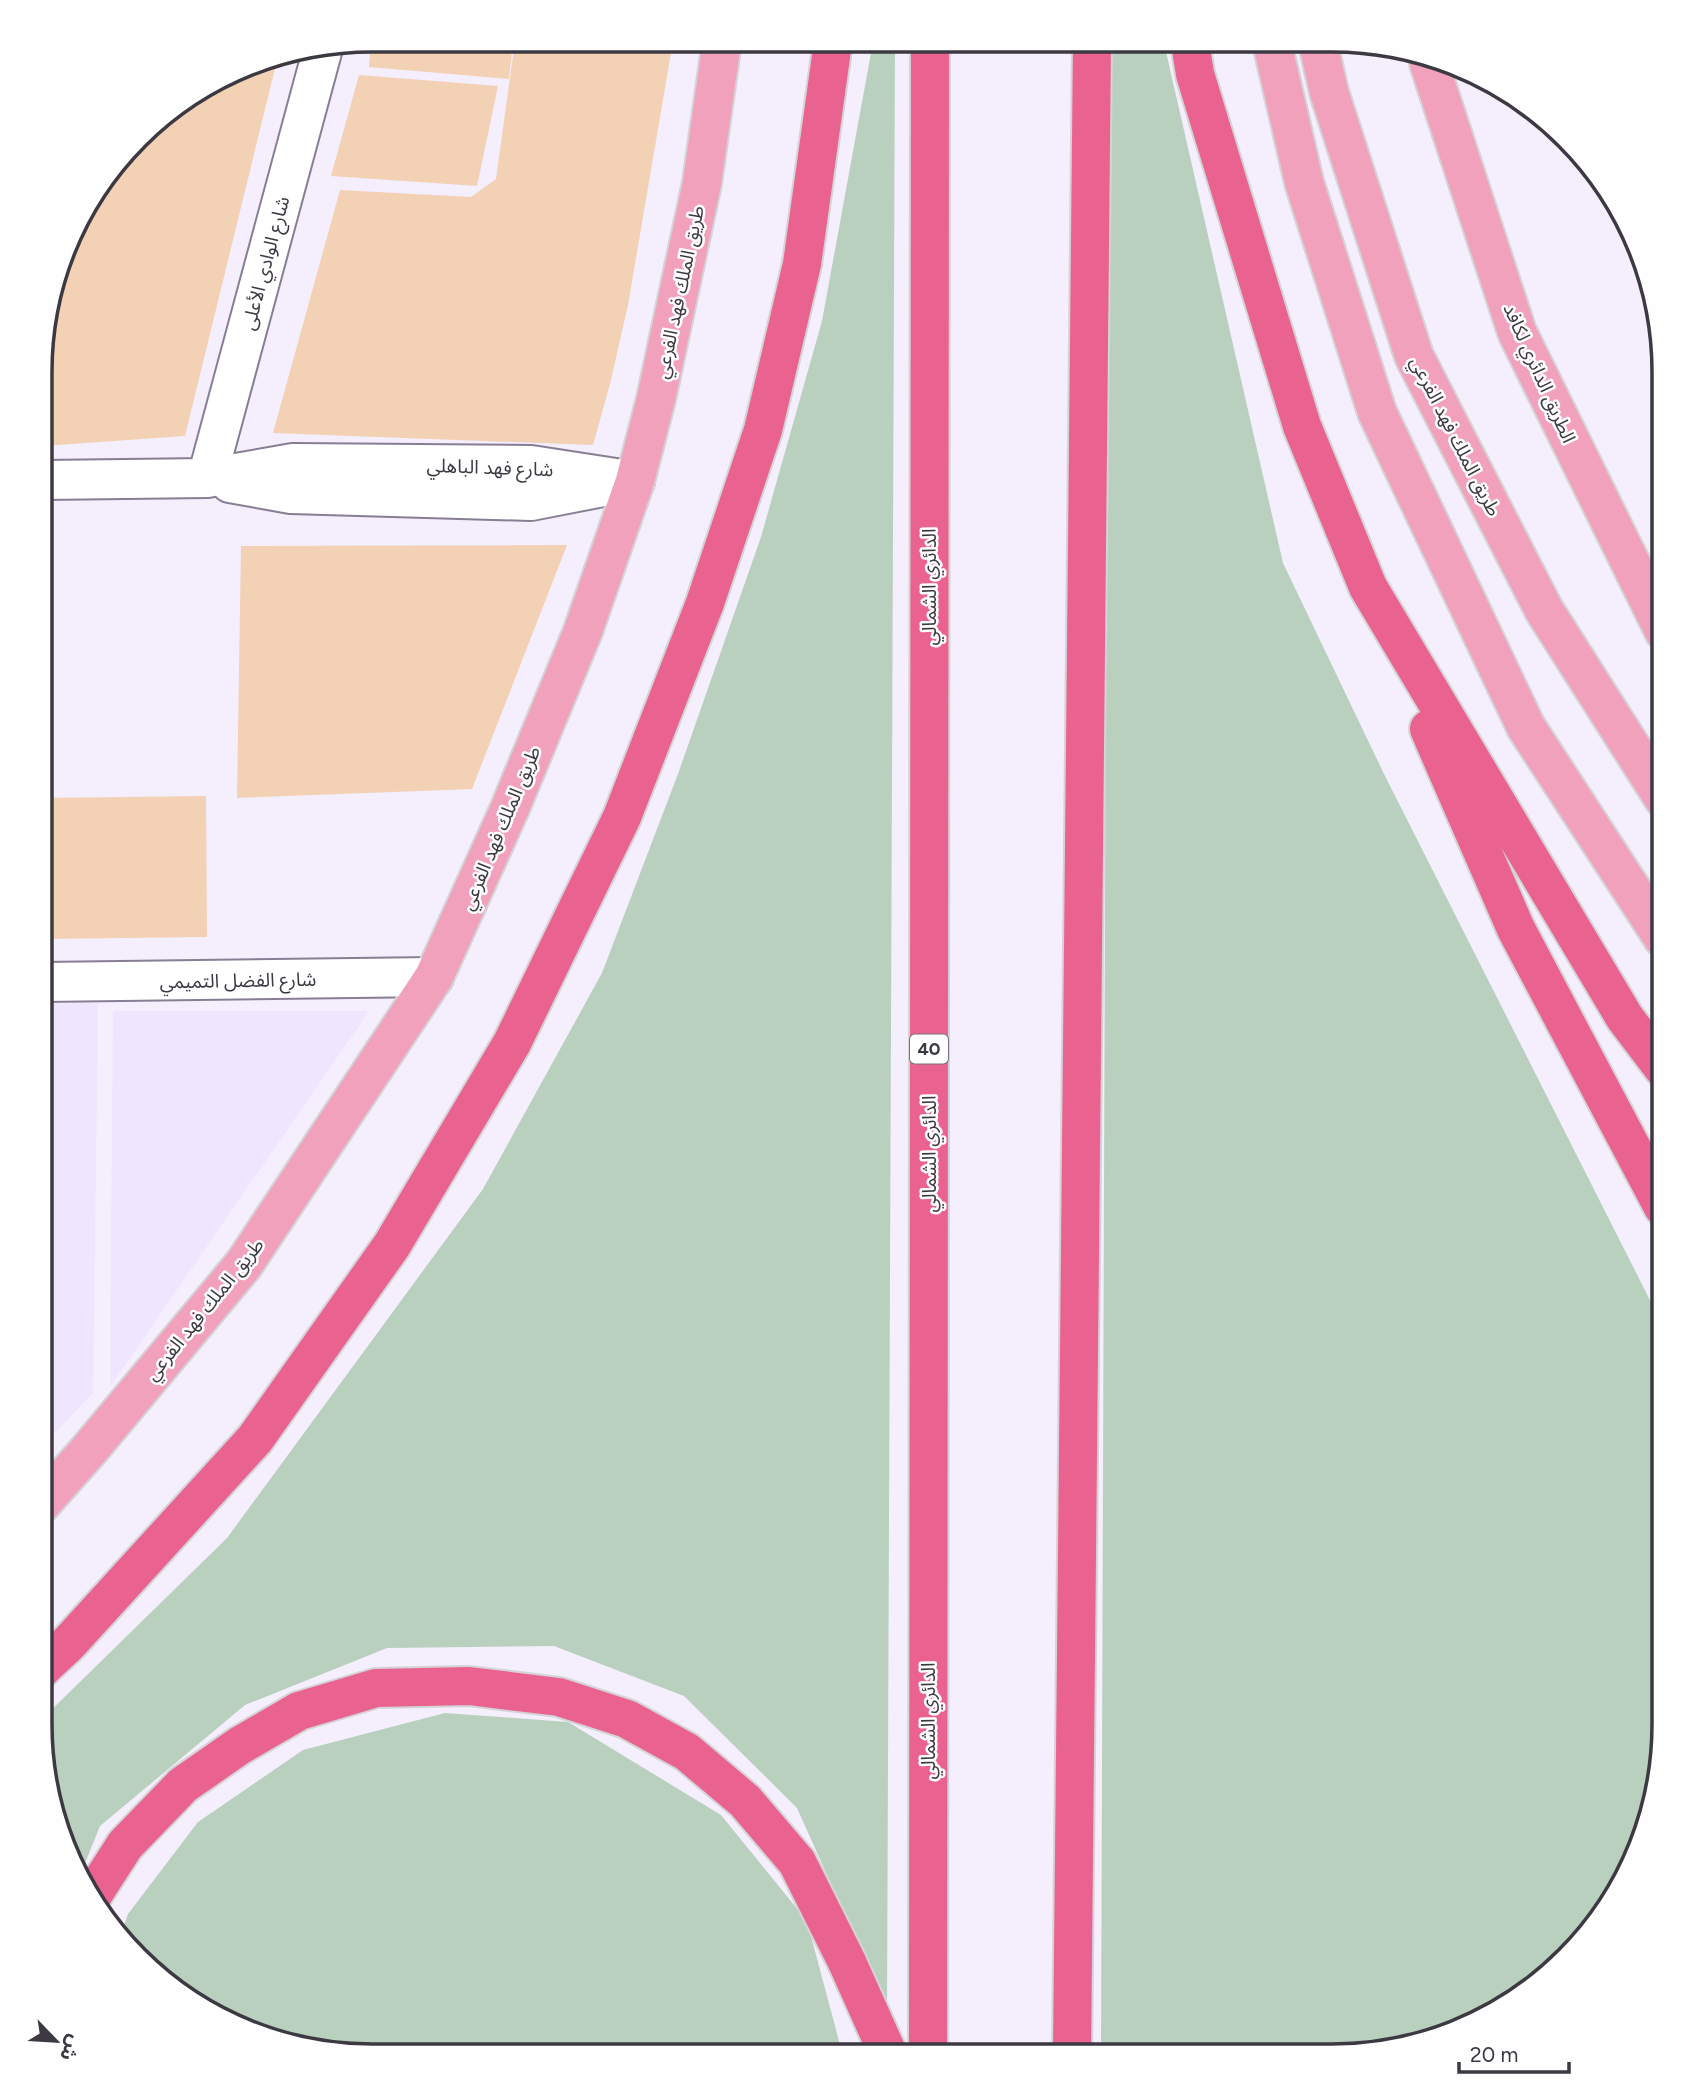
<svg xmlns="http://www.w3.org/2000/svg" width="1704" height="2097" font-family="Figtree,'Noto Sans Arabic',sans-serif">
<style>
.built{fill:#efe5fe}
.green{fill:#b9d0be}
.building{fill:#f3d1b5}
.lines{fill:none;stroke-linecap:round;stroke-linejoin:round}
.street-casing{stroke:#877e94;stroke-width:42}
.primary-casing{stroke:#d4d3d6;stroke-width:42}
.highway-casing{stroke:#d4d3d6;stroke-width:42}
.street{stroke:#fff;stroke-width:38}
.primary{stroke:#f2a1bc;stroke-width:38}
.highway{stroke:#ea628f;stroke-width:38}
.labels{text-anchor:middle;stroke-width:5;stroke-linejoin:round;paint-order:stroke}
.shield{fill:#fefefe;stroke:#77747b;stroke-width:2}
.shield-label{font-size:18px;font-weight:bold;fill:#3d3943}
.street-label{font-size:19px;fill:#3d3943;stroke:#fefefe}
.rim{fill:none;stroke:#3d3943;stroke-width:3.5}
</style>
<rect width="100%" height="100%" fill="#f4eefd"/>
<path class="built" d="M98,1003L93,1393L41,1447L42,1004Z
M113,1011H369L110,1387Z"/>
<path class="green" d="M873,42H895L887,2009L797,1808L684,1696L554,1646L387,1648L245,1705L100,1826L79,1878L52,1811L40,1721L227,1538L483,1189L602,973L678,774L761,537L822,321Z
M1108,42L1164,43L1283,563L1384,774L1663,1326V1747L1646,1832L1608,1909L1497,2012L1353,2056H1101Z
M445,1713L568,1722L721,1815L807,1921L843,2056H350L266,2039L188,2001L122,1931L128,1914L198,1822L303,1750Z"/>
<path class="building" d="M371,40L513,41L509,79L369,67Z
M515,41H673L628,305L610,384L593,445L273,433L340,190L471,197L496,179Z
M278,56L185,436L43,446V329L85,207L154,122L265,58Z
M359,75L498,86L477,186L331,176Z
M567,545L472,789L237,798L241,546Z
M206,796L207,937L42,939V798Z"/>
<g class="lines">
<defs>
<path id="street" d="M207,478L323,48
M43,480L207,478L293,463L531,465L635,481
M230,483L291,494L531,501L608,486
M42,982L434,977"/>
<path id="primary" d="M1272,43L1304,182L1377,412L1526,727L1663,938
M1318,43L1329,92L1414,356L1544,610L1664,799
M1429,63L1517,332L1664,631
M41,1504L89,1450L244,1264L434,977L510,808L583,631L635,481L656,399L702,183L722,41"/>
<path id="highway" d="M1190,43L1195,74L1302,426L1368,587L1625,1018L1663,1068
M1429,729L1516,929L1663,1207
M40,1670L69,1643L255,1439L392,1245L512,1043L622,817L705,603L763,430L802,264L833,42
M91,1898L125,1845L183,1785L239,1746L299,1711L376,1688L469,1686L559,1697L627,1719L687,1752L745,1801L797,1862L847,1962L889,2056
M928,2056L930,42
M1072,2056L1092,42"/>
</defs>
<use href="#street" class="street-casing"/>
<use href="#primary" class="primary-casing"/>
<use href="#highway" class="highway-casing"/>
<use href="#street" class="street"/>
<use href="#primary" class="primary"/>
<use href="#highway" class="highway"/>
</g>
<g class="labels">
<rect class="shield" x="910" y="1034.5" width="38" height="29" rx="5"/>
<g class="shield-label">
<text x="929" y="1055">40</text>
</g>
<g class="street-label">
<text transform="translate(265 263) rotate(-75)" y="7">شارع الوادي الأعلى</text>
<text transform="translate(679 292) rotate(-78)" y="7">طريق الملك فهد الفرعي</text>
<text transform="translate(1540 373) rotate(66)" y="7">الطريق الدائري لكافد</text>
<text transform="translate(1456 436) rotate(63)" y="7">طريق الملك فهد الفرعي</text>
<text transform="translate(490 467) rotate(2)" y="7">شارع فهد الباهلي</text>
<text transform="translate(929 587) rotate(-90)" y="7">الدائري الشمالي</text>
<text transform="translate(500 828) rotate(-67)" y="7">طريق الملك فهد الفرعي</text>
<text transform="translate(238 980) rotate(-1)" y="7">شارع الفضل التميمي</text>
<text transform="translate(929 1154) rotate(-90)" y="7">الدائري الشمالي</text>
<text transform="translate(204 1309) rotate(-51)" y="7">طريق الملك فهد الفرعي</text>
<text transform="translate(928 1721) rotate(-90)" y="7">الدائري الشمالي</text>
</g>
</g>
<path d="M0 0H1704V2097H0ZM372 52H1332A320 320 0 0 1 1652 372V1724A320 320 0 0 1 1332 2044H372A320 320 0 0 1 52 1724V372A320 320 0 0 1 372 52Z" fill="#fefefe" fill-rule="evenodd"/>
<path class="rim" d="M372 52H1332A320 320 0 0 1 1652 372V1724A320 320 0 0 1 1332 2044H372A320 320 0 0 1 52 1724V372A320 320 0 0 1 372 52Z"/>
<g transform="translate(56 2041) rotate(115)" stroke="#fefefe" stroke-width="5" paint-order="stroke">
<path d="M0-5L12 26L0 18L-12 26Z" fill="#3d3943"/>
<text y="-10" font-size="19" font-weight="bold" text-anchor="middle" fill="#3d3943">ش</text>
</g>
<path d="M1459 2062v10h110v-10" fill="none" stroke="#3d3943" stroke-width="3.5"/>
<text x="1470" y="2062" font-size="21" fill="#3d3943" stroke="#fefefe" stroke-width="5" paint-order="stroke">20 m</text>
</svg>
